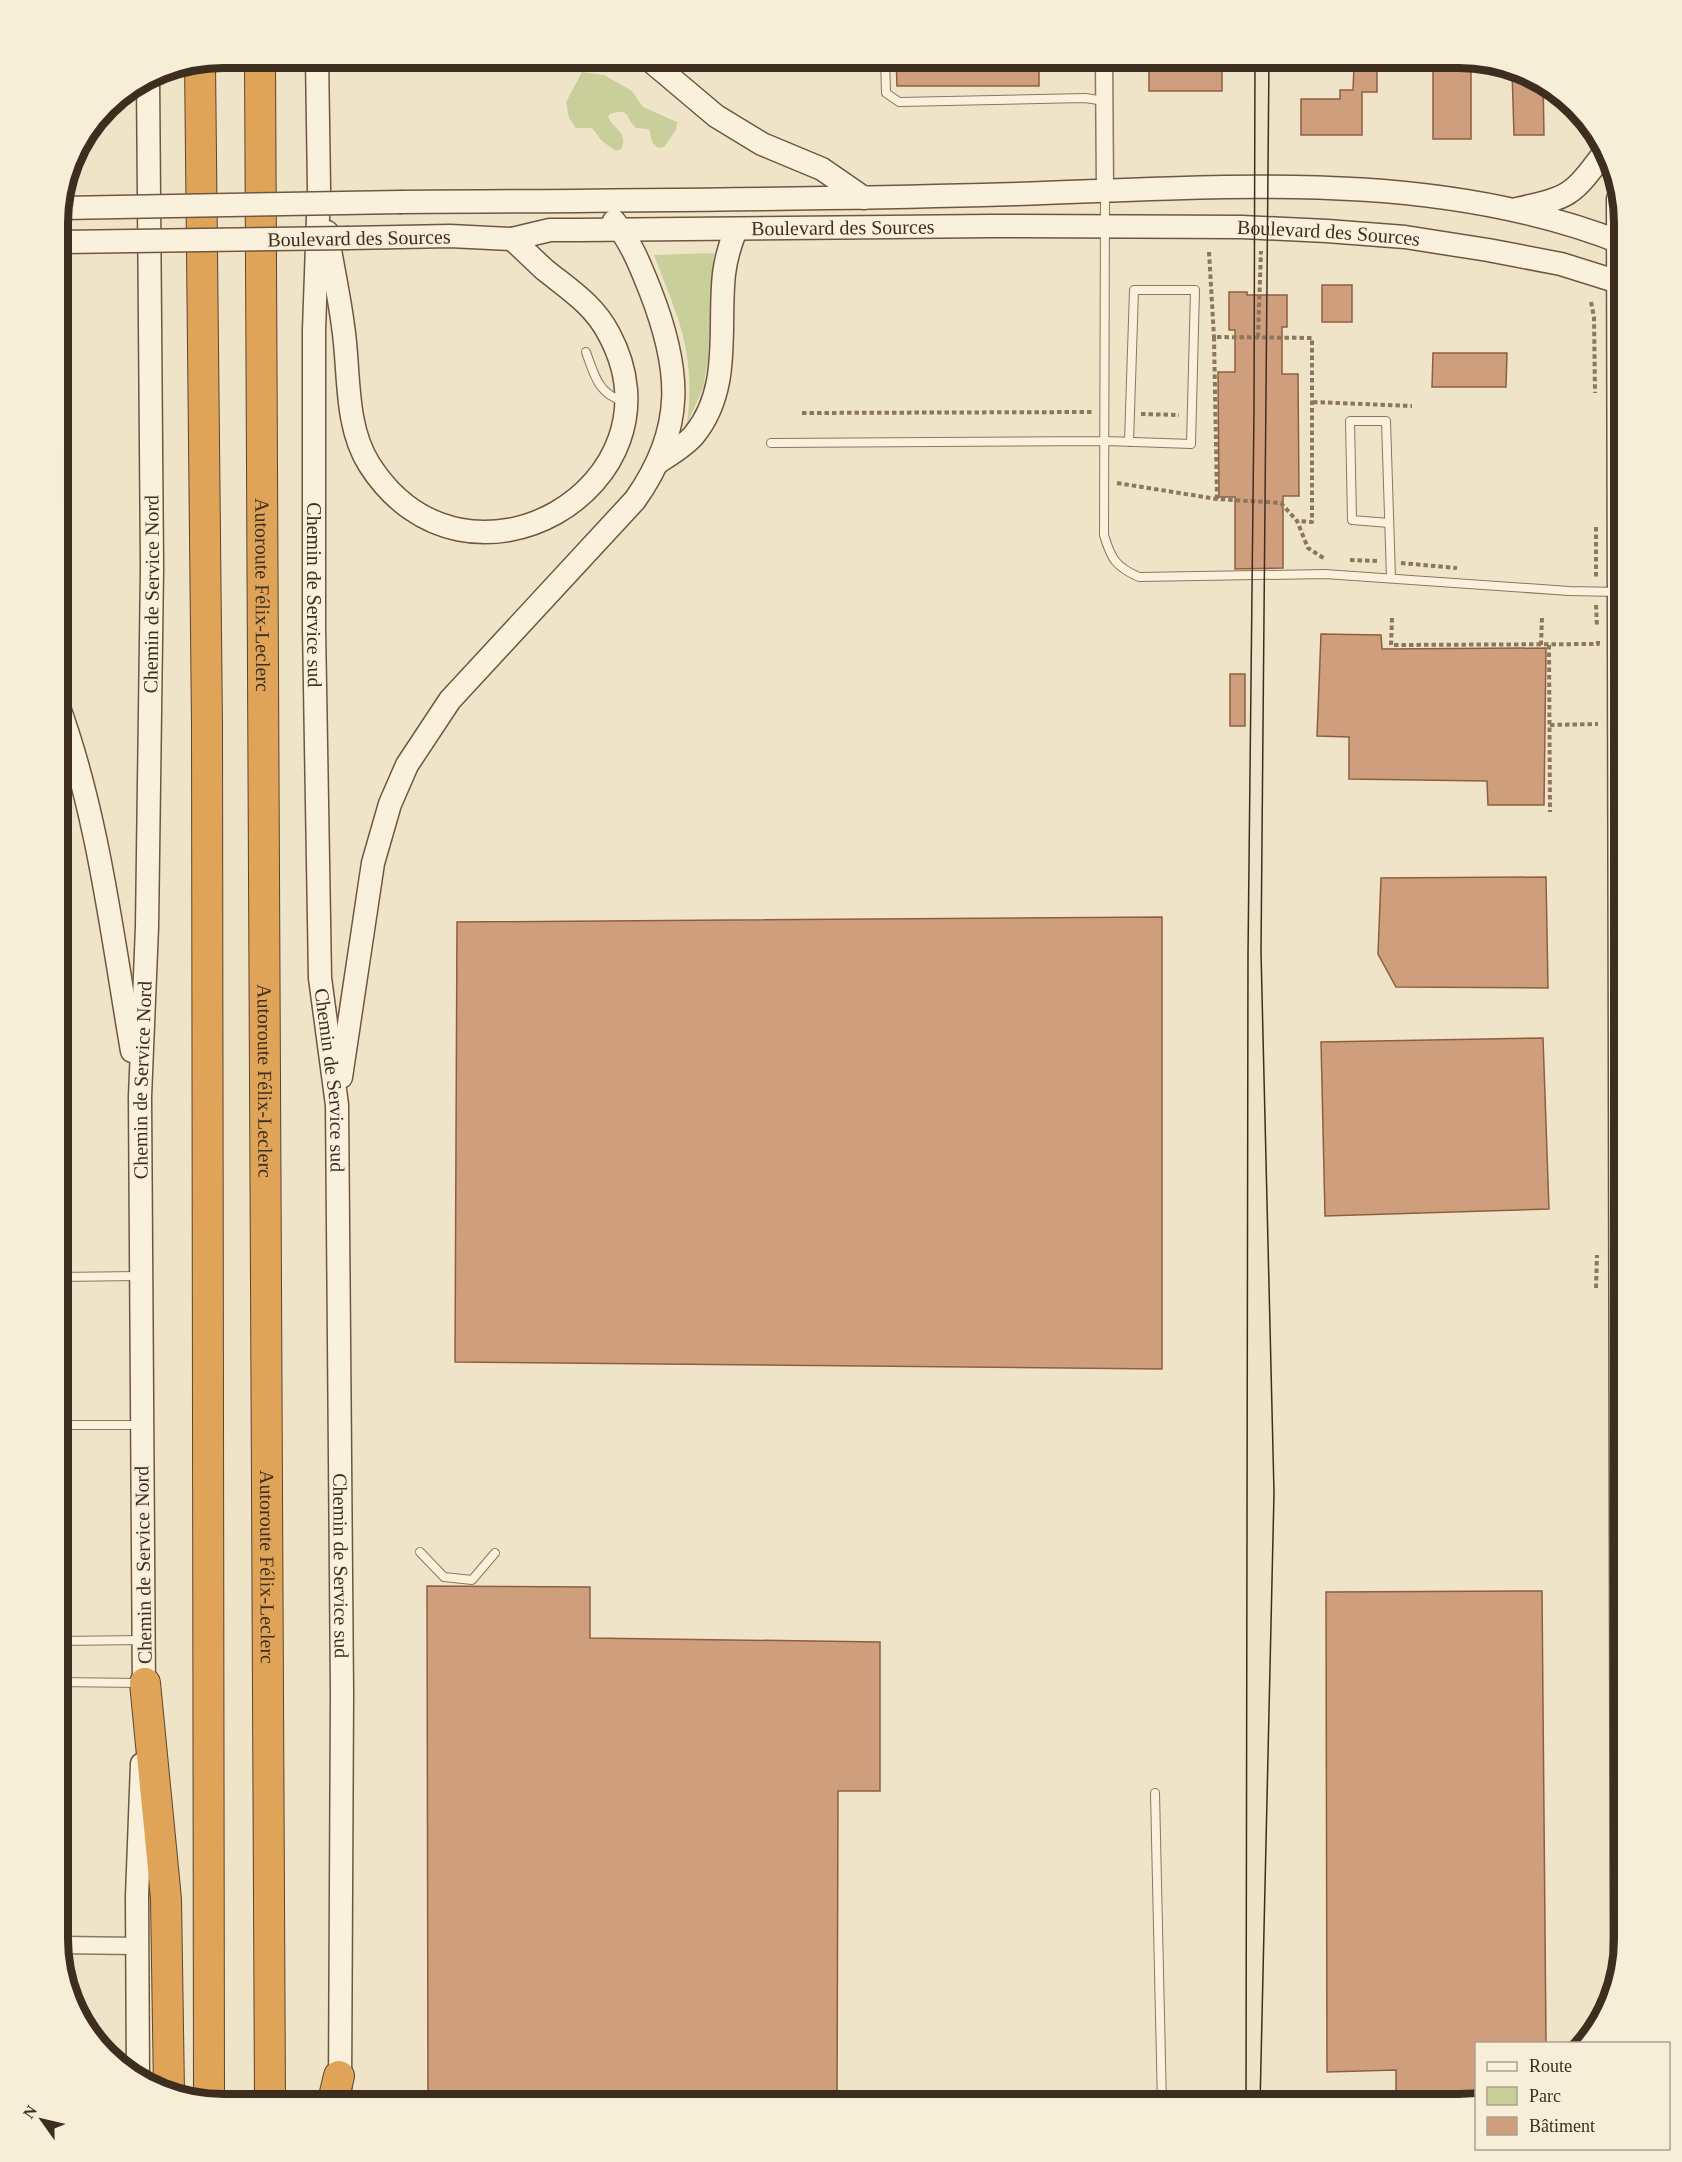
<svg xmlns="http://www.w3.org/2000/svg" width="1682" height="2162" font-family="Georgia,serif">
<style>
.green{fill:#c9cf9b}
.building{fill:#cf9f7d;stroke:#8d5f41;stroke-width:1.5}
.lines{fill:none;stroke-linecap:round;stroke-linejoin:round}
.lane-casing{stroke:#8d765c;stroke-width:10}
.street-casing{stroke:#8d765c;stroke-width:19}
.secondary-casing{stroke:#6f573f;stroke-width:25}
.highway-casing{stroke:#5b4430;stroke-width:32}
.path{stroke:#8d765c;stroke-width:4;stroke-dasharray:4.5 3;stroke-linecap:butt}
.lane{stroke:#faf1dc;stroke-width:8}
.street{stroke:#faf1dc;stroke-width:16}
.secondary{stroke:#faf1dc;stroke-width:22}
.highway{stroke:#e0a458;stroke-width:30}
.tram{stroke:#3d2e20;stroke-width:1.5}
.secondary-bridge-casing{stroke:#6f573f;stroke-width:25;stroke-linecap:butt}
.secondary-bridge{stroke:#faf1dc;stroke-width:22}
.labels{text-anchor:middle;stroke-width:5;stroke-linejoin:round;paint-order:stroke}
.street-label{font-size:20px;fill:#3d2e20;stroke:#f7eed8}
.rim{fill:none;stroke:#3d2e20;stroke-width:8}
</style>
<rect width="100%" height="100%" fill="#f0e4c8"/>
<path class="green" d="M582,72L604,75L632,91L643,107L677,122L676,130L664,147L658,148L652,142L649,129L636,128C624,117 632,108 610,114L608,117C614,130 629,133 621,149L616,151L602,141L592,128H576L569,118L566,102Z
M714,253L708,360L703,388L687,424C696,351 679,321 654,255Z"/>
<path class="building" d="M896,57H1039V86H897Z
M1149,57H1222V91H1149Z
M1433,57L1471,58V139H1433Z
M1354,66H1377V92H1362V135H1301V99H1340V90H1353Z
M1512,70L1543,79L1544,135H1514Z
M1322,285H1352V322H1322Z
M1229,292H1247V295H1287V327H1282V374H1298L1299,496H1283V568L1235,569V497H1219L1218,372H1235V330H1229Z
M1433,353H1507L1506,387H1432Z
M1321,634L1381,635L1382,649L1546,648L1544,805H1488L1487,781L1349,779V737L1317,736Z
M1230,674H1245V726H1230Z
M1546,877L1548,988L1396,987L1378,954L1381,878Z
M1162,917V1369L455,1362L457,922Z
M1543,1038L1549,1209L1325,1216L1321,1042Z
M427,1586L590,1587V1638L880,1642V1791H838L837,2105H428Z
M1542,1591L1546,2043H1476V2100L1460,2105H1396V2070L1327,2072L1326,1592Z"/>
<g class="lines">
<defs>
<path id="lane" d="M885,57L886,93L899,102L1085,98L1105,101
M1105,193L1104,535C1111,559 1116,567 1139,577L1325,574L1569,591L1618,592
M586,352C594,374 598,394 623,401
M771,443L1106,441C1134,442 1163,443 1191,444L1195,290H1134L1129,442
M1389,523L1352,520L1350,421H1386L1391,578
M57,1263L59,1277
M57,1277L140,1276
M57,1425H141
M420,1552L444,1577L472,1580L495,1553
M57,1641L144,1640
M57,1682L141,1683
M1155,1793L1162,2105"/>
<path id="street" d="M1104,57L1105,192
M59,1945L138,1946"/>
<g id="secondary">
<path id="s1" d="M317,57L319,189L314,330V628L320,978L337,1105L342,1693L340,2091"/>
<path d="M646,57L716,116L762,144L822,169L864,198"/>
<path d="M1618,199L1622,1950"/>
<path d="M402,202C595,201 789,200 983,195C1194,190 1423,163 1625,244"/>
<path d="M1517,209C1570,197 1571,197 1604,153"/>
<path d="M327,232C332,264 339,295 343,326C350,371 344,424 369,464C466,617 690,485 609,334C594,305 570,290 545,270C534,260 523,249 512,239"/>
<path id="s2" d="M348,238L450,236L512,239L550,230H579L991,226L1242,227L1327,231L1405,237L1488,250L1561,264L1625,284"/>
<path d="M657,463C669,455 685,446 694,435C732,389 718,328 724,274C726,258 730,244 736,230"/>
<path d="M57,702C98,813 112,935 132,1051"/>
<path d="M341,1077L373,863L390,804L407,765L450,700L635,500C686,428 681,369 650,290C640,265 631,242 614,221"/>
<path id="s3" d="M144,1698L140,1097L147,927L152,568L148,77"/>
<path d="M138,2081L137,1897L142,1764"/>
</g>
<g id="highway">
<path id="s4" d="M260,57L270,2105"/>
<path d="M200,61L207,726L209,2101"/>
<path d="M145,1683L166,1899L169,2091"/>
<path d="M332,2105L339,2076"/>
</g>
</defs>
<use href="#lane" class="lane-casing"/>
<use href="#street" class="street-casing"/>
<use href="#secondary" class="secondary-casing"/>
<use href="#highway" class="highway-casing"/>
<path class="path" d="M1209,252L1214,337
M1591,302L1594,317L1595,393
M1258,337L1261,251
M1313,402L1412,406
M802,413L1092,412
M1141,414L1179,415
M1117,483L1217,499L1281,503L1297,521L1308,548L1325,559
M1217,499L1214,337L1312,338V522L1297,521
M1596,527V579
M1350,560L1379,561
M1401,563L1457,568
M1596,605L1597,627
M1392,618L1391,645L1598,644V641
M1541,645L1542,617
M1549,645L1550,812
M1550,725L1598,724
M1596,1288L1597,1255"/>
<use href="#lane" class="lane"/>
<use href="#street" class="street"/>
<use href="#secondary" class="secondary"/>
<use href="#highway" class="highway"/>
<path class="tram" d="M1246,2105L1248,955L1254,409L1255,57
M1260,2105L1274,1493L1261,952L1269,57"/>
<defs>
<path id="secondary-bridge" d="M62,208L402,202
M62,242L348,238"/>
</defs>
<use href="#secondary-bridge" class="secondary-bridge-casing"/>
<use href="#secondary-bridge" class="secondary-bridge"/>
</g>
<g class="labels">
<g class="street-label">
<text dy="7" stroke="none"><textPath href="#s2" startOffset="496">Boulevard des Sources</textPath></text>
<text dy="7" stroke="none"><textPath href="#s2" startOffset="982">Boulevard des Sources</textPath></text>
<text transform="translate(359 238) rotate(-1)" y="7">Boulevard des Sources</text>
<text dy="7" stroke="none"><textPath href="#s3" startOffset="1104">Chemin de Service Nord</textPath></text>
<text dy="7" stroke="none"><textPath href="#s4" startOffset="538">Autoroute Félix-Leclerc</textPath></text>
<text dy="7" stroke="none"><textPath href="#s1" startOffset="538">Chemin de Service sud</textPath></text>
<text dy="7" stroke="none"><textPath href="#s3" startOffset="618">Chemin de Service Nord</textPath></text>
<text dy="7" stroke="none"><textPath href="#s4" startOffset="1024">Autoroute Félix-Leclerc</textPath></text>
<text dy="7" stroke="none"><textPath href="#s1" startOffset="1024">Chemin de Service sud</textPath></text>
<text transform="translate(143 1565) rotate(-91)" y="7">Chemin de Service Nord</text>
<text dy="7" stroke="none"><textPath href="#s1" startOffset="1510">Chemin de Service sud</textPath></text>
<text dy="7" stroke="none"><textPath href="#s4" startOffset="1510">Autoroute Félix-Leclerc</textPath></text>
</g>
</g>
<path d="M0 0H1682V2162H0ZM223 68H1459A155 155 0 0 1 1614 223V1939A155 155 0 0 1 1459 2094H223A155 155 0 0 1 68 1939V223A155 155 0 0 1 223 68Z" fill="#f7eed8" fill-rule="evenodd"/>
<path class="rim" d="M223 68H1459A155 155 0 0 1 1614 223V1939A155 155 0 0 1 1459 2094H223A155 155 0 0 1 68 1939V223A155 155 0 0 1 223 68Z"/>
<rect x="1475" y="2042" width="195" height="108" fill="#f7eed8" stroke="#ada18e" stroke-width="1.5"/>
<rect x="1487" y="2062" width="30" height="9" fill="#faf1dc" stroke="#ada18e" stroke-width="1.5"/>
<text x="1529" y="2072" font-size="18" fill="#3d2e20">Route</text>
<rect x="1487" y="2087" width="30" height="18" fill="#c9cf9b" stroke="#ada18e" stroke-width="1.5"/>
<text x="1529" y="2102" font-size="18" fill="#3d2e20">Parc</text>
<rect x="1487" y="2117" width="30" height="18" fill="#cf9f7d" stroke="#ada18e" stroke-width="1.5"/>
<text x="1529" y="2132" font-size="18" fill="#3d2e20">Bâtiment</text>
<g transform="translate(42 2120) rotate(304)" stroke="#f7eed8" stroke-width="4.5" paint-order="stroke">
<path d="M0-4.5L10 22L0 15L-10 22Z" fill="#3d2e20"/>
<text y="-9" font-size="16" font-weight="bold" text-anchor="middle" fill="#3d2e20">N</text>
</g>
</svg>
